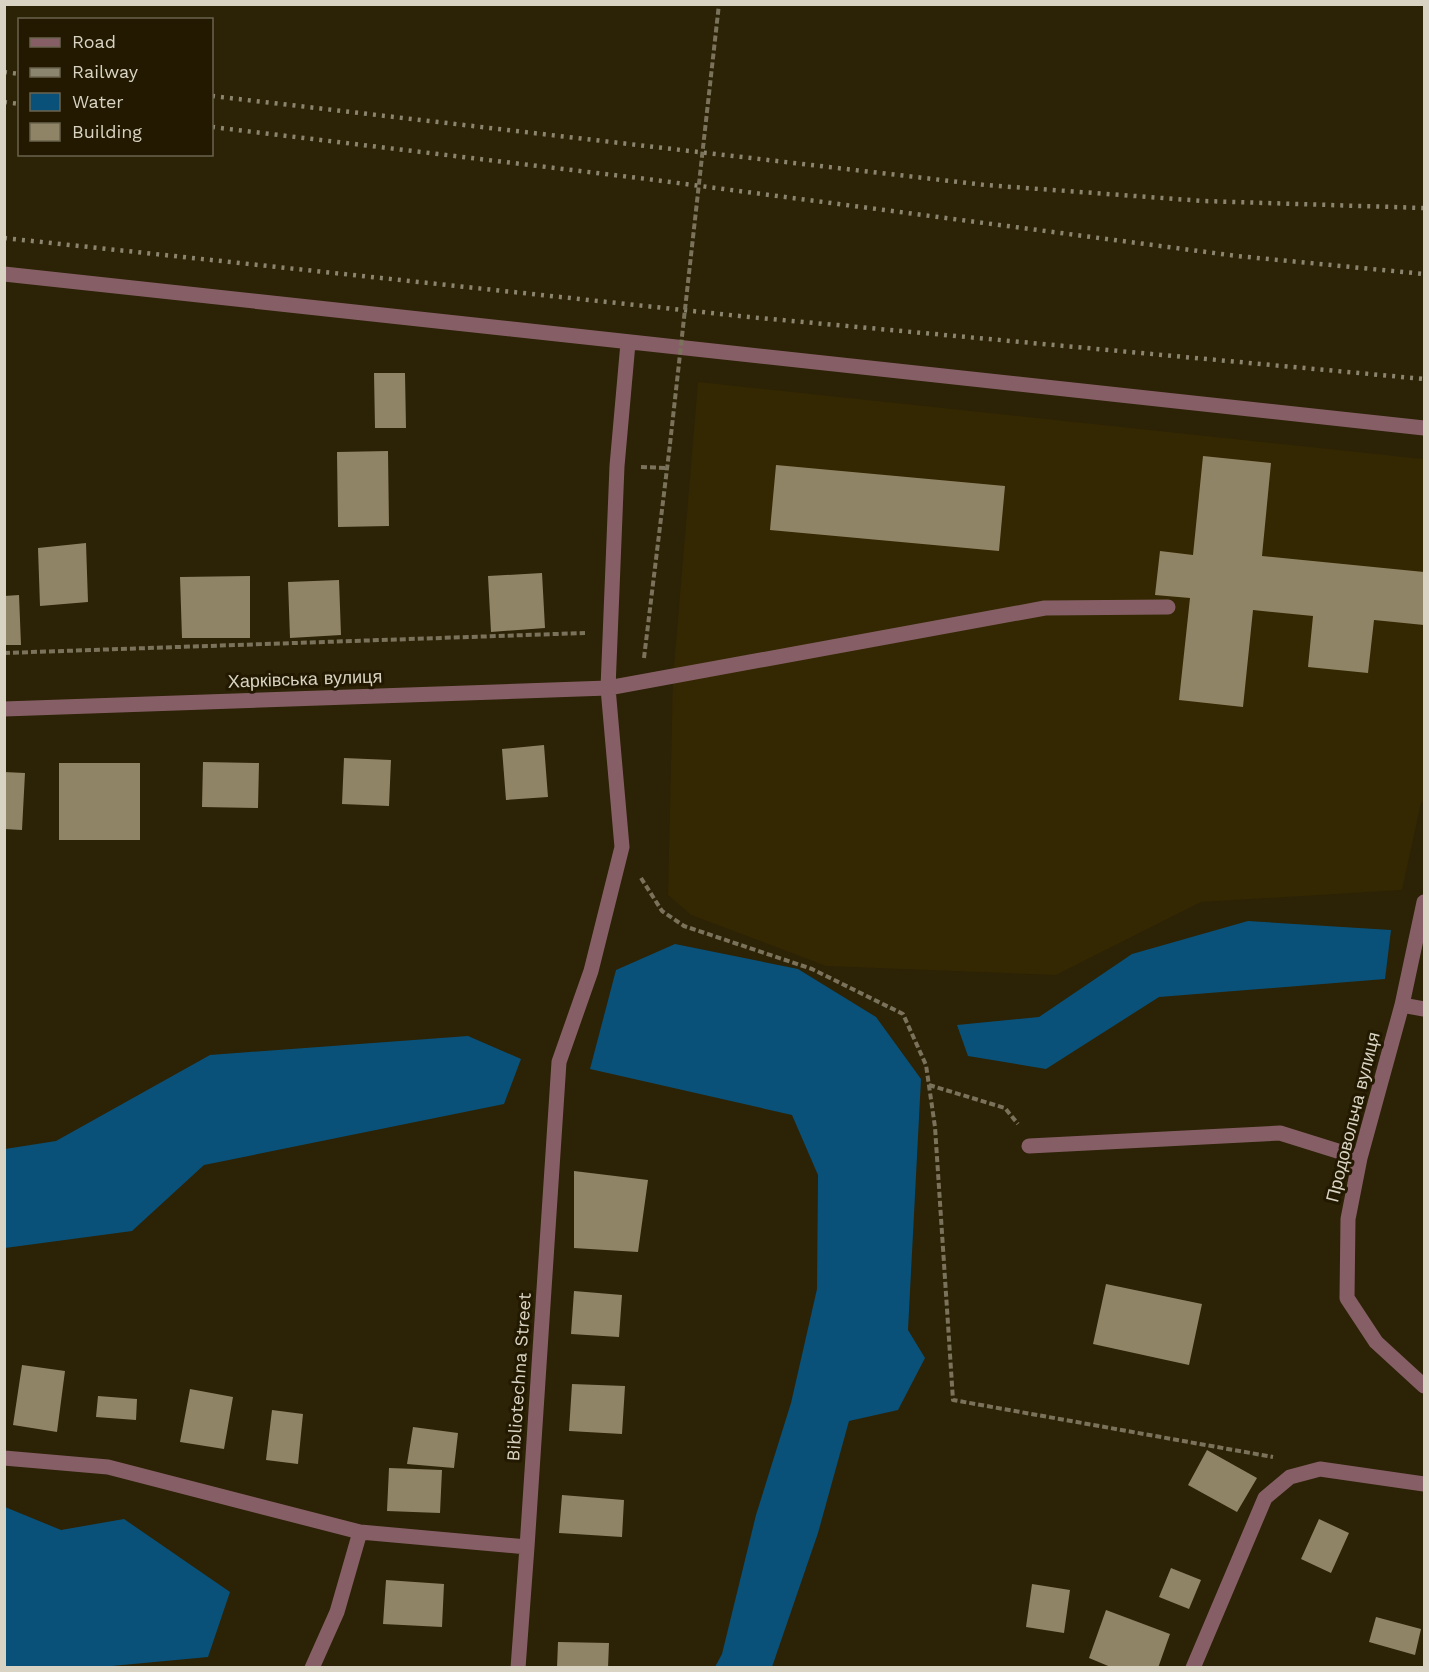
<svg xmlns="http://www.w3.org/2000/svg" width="1429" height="1672" font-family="'Work Sans',sans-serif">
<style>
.built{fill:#342802}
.water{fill:#095179}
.building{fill:#908466}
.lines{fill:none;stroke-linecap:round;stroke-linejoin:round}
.path{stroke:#7b725c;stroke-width:4;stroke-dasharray:6 3;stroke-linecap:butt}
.minor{stroke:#865f66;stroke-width:15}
.rail{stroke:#8b846e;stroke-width:4.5;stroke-dasharray:3 6;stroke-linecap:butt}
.path-bridge{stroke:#7b725c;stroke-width:4;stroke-dasharray:6 3;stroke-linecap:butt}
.labels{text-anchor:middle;stroke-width:6;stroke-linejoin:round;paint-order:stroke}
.street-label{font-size:18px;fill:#d9d3c3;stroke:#221900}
</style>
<rect width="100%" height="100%" fill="#2c2206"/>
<path class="built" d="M698,382L1424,459V801L1421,803L1402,890L1201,902L1056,975L826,966L691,915L668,895L673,678Z"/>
<path class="water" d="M1248,921L1391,930L1385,979L1159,997L1046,1069L968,1056L957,1025L1039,1017L1132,954Z
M675,944L798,969L876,1017L921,1079L908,1330L925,1358L898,1410L849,1421L818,1533L772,1667H715L722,1654L756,1515L791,1403L817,1289L818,1175L792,1115L590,1069L616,970Z
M468,1036L521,1059L504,1104L204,1165L132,1231L5,1248V1149L56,1141L210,1055Z
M5,1507L61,1530L124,1519L230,1592L208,1657L101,1667H5Z"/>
<path class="building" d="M374,373H405L406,428H375Z
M388,451L389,526L338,527L337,452Z
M1203,456L1271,463L1262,556L1424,572V625L1374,620L1368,673L1308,667L1313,616L1253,610L1243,707L1179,700L1190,598L1155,595L1160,551L1193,555Z
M776,465L1005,486L999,551L770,530Z
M86,543L88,602L40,606L38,548Z
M542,573L545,628L491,632L488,576Z
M250,576V638H182L180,577Z
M339,580L341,635L290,638L288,582Z
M19,595L21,645H4V596Z
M544,745L548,797L506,800L502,749Z
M344,758L391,760L389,806L342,804Z
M203,762L259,763L258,808L202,807Z
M59,763H140V840H59Z
M4,772L25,773L22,830L4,829Z
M574,1171L648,1180L638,1252L574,1248Z
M1106,1284L1202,1304L1189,1365L1093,1344Z
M574,1291L622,1295L619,1337L571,1334Z
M22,1365L65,1371L57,1432L13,1425Z
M572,1384L625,1386L622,1434L569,1431Z
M190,1389L233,1397L224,1449L180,1442Z
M98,1396L137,1399L136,1420L96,1417Z
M272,1410L303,1414L298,1464L266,1460Z
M413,1427L458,1433L454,1468L407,1464Z
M1207,1450L1257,1478L1237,1512L1188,1485Z
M389,1468L442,1470L440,1513L387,1511Z
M562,1495L624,1500L622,1537L559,1533Z
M1319,1519L1349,1533L1331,1573L1301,1559Z
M1171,1568L1201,1580L1189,1609L1159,1597Z
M386,1580L444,1584L442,1627L383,1624Z
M1032,1584L1070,1590L1064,1633L1026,1627Z
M1106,1610L1170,1634L1158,1668H1113L1089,1658Z
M1376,1617L1421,1629L1415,1655L1369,1642Z
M558,1642L609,1643L608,1668H557Z"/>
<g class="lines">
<path class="path" d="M641,467L667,468
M4,653L585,633
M644,658L670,444
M641,878L662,911L684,926L812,969L903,1014L926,1065L935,1127L953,1400L1273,1457
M929,1085L1005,1108L1018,1124"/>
<path class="minor" d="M4,274L1424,428
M4,709L608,688L1045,608L1168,607
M1424,902L1402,1005L1360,1158L1348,1219L1347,1298L1376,1342L1424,1386
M1402,1005L1424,1009
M1029,1146L1280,1133L1360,1158
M4,1458L108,1467L360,1532L527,1547L559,1062L591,971L622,847L608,688L617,466L628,343
M312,1668L337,1612L360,1532
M518,1668L527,1547
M1193,1668L1265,1498L1290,1477L1320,1469L1424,1484"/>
<path class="rail" d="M4,72L20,74
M212,96L985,185L1203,201L1424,208
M4,102L20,104
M212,127L647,179L1237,256L1424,274
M4,238L749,317L1424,379"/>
<path class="path-bridge" d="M670,444L719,4"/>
</g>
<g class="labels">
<g class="street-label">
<text transform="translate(305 679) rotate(-2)" y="6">Харківська вулиця</text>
<text transform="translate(1353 1117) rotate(-76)" y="6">Продовольча вулиця</text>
<text transform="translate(519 1377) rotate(-86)" y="6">Bibliotechna Street</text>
</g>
</g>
<rect width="1429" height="1672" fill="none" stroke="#d9d3c3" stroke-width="12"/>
<rect x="18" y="18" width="195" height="138" fill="#221900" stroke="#6b634e" stroke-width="1.5"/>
<rect x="30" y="38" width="30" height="9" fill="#865f66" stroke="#6b634e" stroke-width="1.5"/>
<text x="72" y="48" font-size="18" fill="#d9d3c3">Road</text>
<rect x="30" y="68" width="30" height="9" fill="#8b846e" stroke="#6b634e" stroke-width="1.5"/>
<text x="72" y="78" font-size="18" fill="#d9d3c3">Railway</text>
<rect x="30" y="93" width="30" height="18" fill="#095179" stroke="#6b634e" stroke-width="1.5"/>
<text x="72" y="108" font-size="18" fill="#d9d3c3">Water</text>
<rect x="30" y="123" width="30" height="18" fill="#908466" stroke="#6b634e" stroke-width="1.5"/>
<text x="72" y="138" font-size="18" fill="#d9d3c3">Building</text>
</svg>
